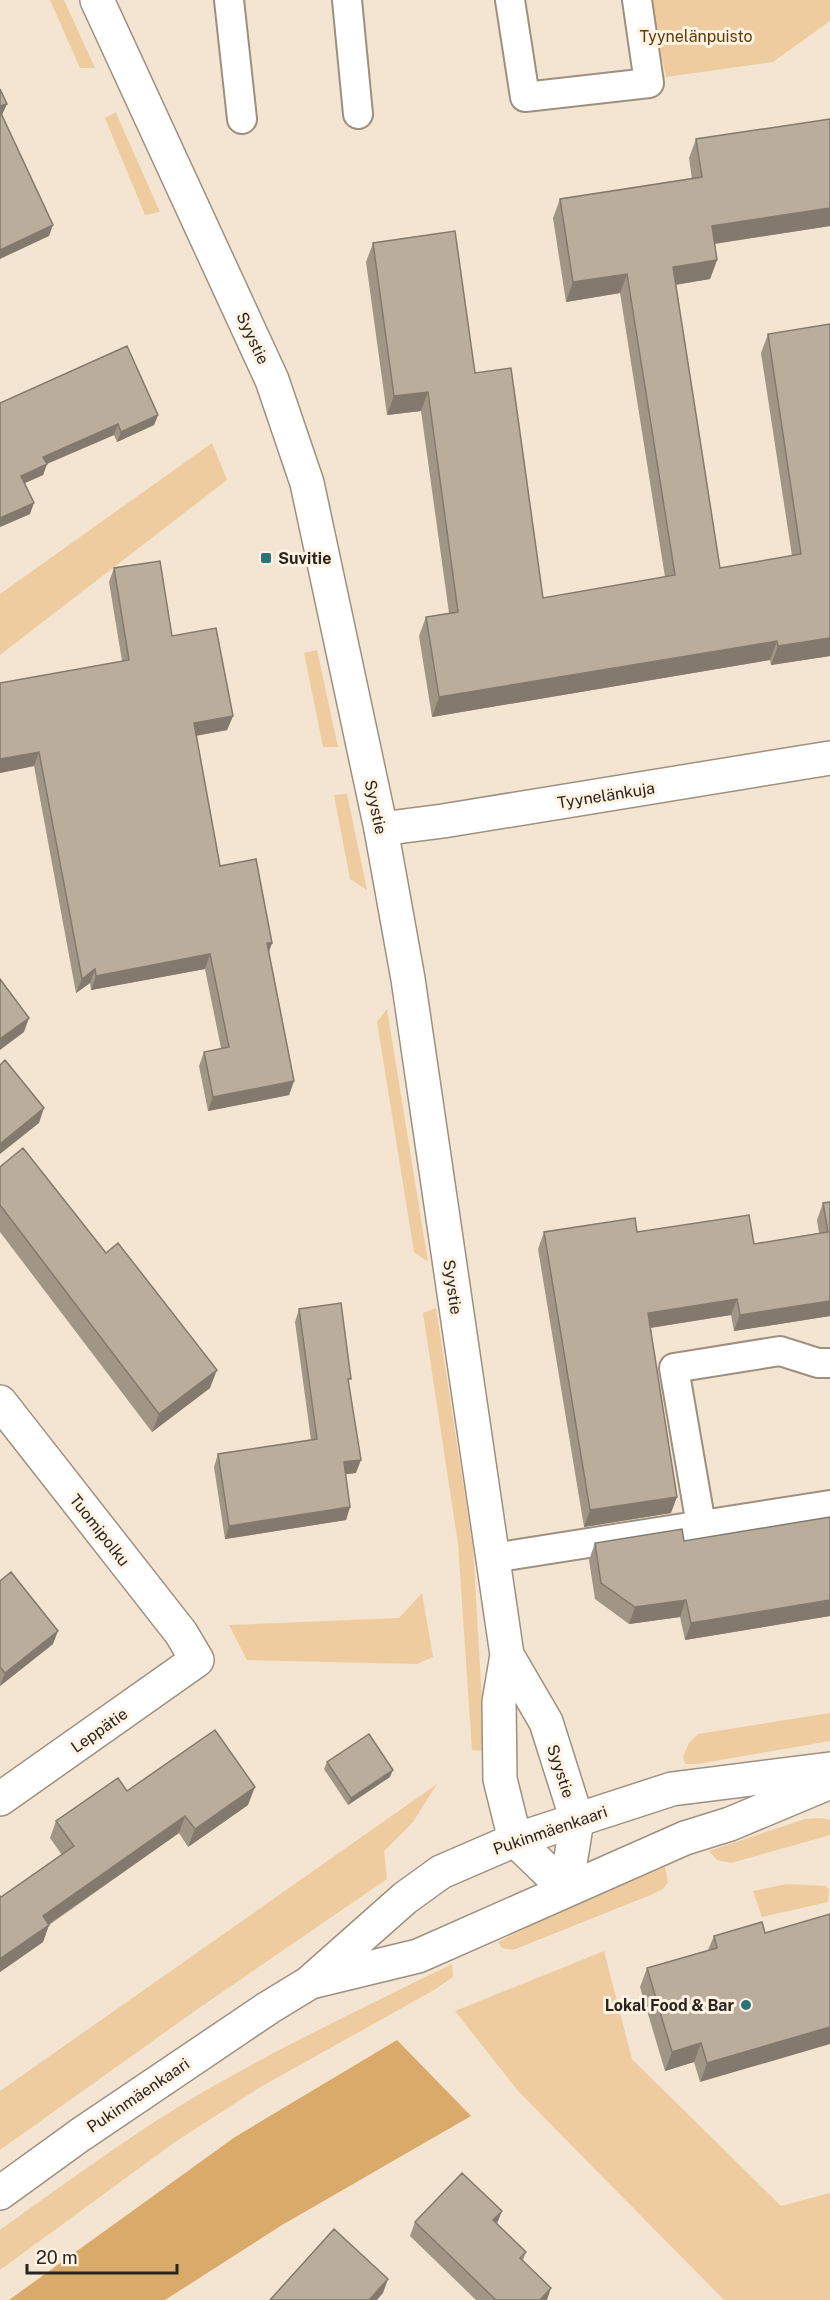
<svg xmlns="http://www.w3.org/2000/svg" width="830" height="2300" font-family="'Public Sans',sans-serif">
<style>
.green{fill:#efcc9f}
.forest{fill:#d9aa6a}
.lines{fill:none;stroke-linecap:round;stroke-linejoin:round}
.service-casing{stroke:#9e907f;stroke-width:32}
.minor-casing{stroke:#9e907f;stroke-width:36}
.tertiary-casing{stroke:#9e907f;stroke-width:36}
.secondary-casing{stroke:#9e907f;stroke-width:36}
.service{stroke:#fff;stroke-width:28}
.minor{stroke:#fff;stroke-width:33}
.tertiary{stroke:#fff;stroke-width:33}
.secondary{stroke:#fff;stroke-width:33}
.wall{fill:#a19585}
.shaded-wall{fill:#83796c}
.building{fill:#bbad9b;stroke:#83796c;stroke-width:1.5}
.poi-dot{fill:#2a7478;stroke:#fef2e3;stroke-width:2}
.labels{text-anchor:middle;stroke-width:6;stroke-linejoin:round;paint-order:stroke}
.park-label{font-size:16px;fill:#5c3c07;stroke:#fef2e3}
.street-label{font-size:16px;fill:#2a241e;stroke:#fef2e3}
.poi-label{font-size:16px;font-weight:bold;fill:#2a241e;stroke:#fef2e3;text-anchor:start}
</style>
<rect width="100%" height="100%" fill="#f3e5d2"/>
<path class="green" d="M50,0H64L95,68H80Z
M650,0H830V21L773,62L666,77Z
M116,112V113L160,212L145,215L105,118Z
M212,443L227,480L0,655V594Z
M317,650L338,747H323L304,653Z
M347,794L367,890L350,879L334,795Z
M387,1009L428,1262L414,1252L377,1022Z
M436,1308L473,1547L485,1751L472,1750L458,1544L423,1313Z
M422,1593L433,1657L417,1664L247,1660L229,1625L399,1618Z
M830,1713V1741L697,1764H685L683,1757L689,1743L698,1734Z
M437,1784L413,1822L384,1851L387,1879L199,2008L0,2150V2091Z
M821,1818L830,1820V1835L731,1863L717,1860L709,1851L805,1819Z
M665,1867L668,1882L663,1889L653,1894L513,1950L502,1948L498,1942L559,1912Z
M786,1884L826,1886L829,1890L828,1902L762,1917L753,1891Z
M604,1951L632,2059L781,2206L830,2193V2300H724L518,2091L455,2011Z
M452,1964L453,1977L434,1990L257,2089L175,2142L0,2270V2230C68,2181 136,2131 208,2089C287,2044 370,2004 452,1964Z"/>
<path class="forest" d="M397,2040L471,2116L282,2225L165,2300H9L235,2137Z"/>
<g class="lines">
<defs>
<path id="service" d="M229,0L242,119
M347,0L358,114
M510,0L525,97L649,83L637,0
M701,1525L674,1368L780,1351L818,1363H830
M493,1558L830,1505"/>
<path id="minor" d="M381,829L443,821L830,758
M0,1402L181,1633L197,1660L0,1799"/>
<path id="tertiary" d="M97,0L272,380L307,483L381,829L408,979L507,1655L499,1702L500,1779L515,1840L566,1889
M507,1655L546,1722L577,1820L566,1889"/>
<path id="secondary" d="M315,1981L418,1956L685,1838L730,1824L830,1782
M0,2193L80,2135L268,2008L309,1983L405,1898L441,1872L515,1840L672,1789L830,1769"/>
</defs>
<use href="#service" class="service-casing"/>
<use href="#minor" class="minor-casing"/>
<use href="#tertiary" class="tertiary-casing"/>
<use href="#secondary" class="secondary-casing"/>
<use href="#service" class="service"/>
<use href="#minor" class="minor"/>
<use href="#tertiary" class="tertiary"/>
<use href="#secondary" class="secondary"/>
</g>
<path class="wall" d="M696,139L830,226L715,244L717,260L710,279L676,285L720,568L792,556L761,353L768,334L830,324V656L771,665L770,660L432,717L419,636L426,617L449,613L421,411L387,415L366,262L373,243L475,373L543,598L665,577L620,293L566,302L553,218L560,199L692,179L689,158Z
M0,403L158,415L154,425L117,442L114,435L47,464L43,475L25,483L30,514L0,527Z
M114,568L172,636L233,716L227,730L196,736L220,866L272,943L269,951L294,1081L289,1095L208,1111L199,1066L204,1052L221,1048L205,969L91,990L90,983L76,993L34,766L0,773V683L122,661L109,582Z
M0,1167L210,1388L152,1432L0,1232Z
M830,1202V1316L734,1331L731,1315L651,1328L671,1513L584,1527L538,1249L544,1232H637L754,1244L819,1233L817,1220L823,1203Z
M299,1309L349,1384L356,1473L345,1474L350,1507L346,1520L225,1539L214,1467L218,1454L311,1440L295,1322Z
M830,1517V1616L685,1640L680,1617L629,1624L595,1599L589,1560L595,1543L684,1541Z
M0,1581L53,1644L0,1686Z
M327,1762L390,1777L348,1805L324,1769Z
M127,1791L248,1805L188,1847L179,1833L49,1925L43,1942L0,1972V1896L1,1897L62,1855L50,1838L56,1821Z
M762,1922L700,2082L694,2062L665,2071L640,1987L647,1968L708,1950L714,1936Z
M415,2222L497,2224L526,2252L523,2260L547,2300H476L410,2236Z"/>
<path class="shaded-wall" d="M7,104L2,115L0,116V106Z
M830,208V226L705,245L712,226Z
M53,225L49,236L0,259V250Z
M717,260L710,279L666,286L673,267Z
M627,274L620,293L566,302L573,282Z
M428,392L421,411L387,415L394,396Z
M158,415L154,425L117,442L121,432Z
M118,424L114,435L39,467L43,457Z
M47,464L43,475L18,486L21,476Z
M34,503L30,514L0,527V518Z
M830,638V656L771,665L778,646Z
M777,641L770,660L432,717L439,697Z
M233,716L227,730L188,737L194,723Z
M39,752L34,766L0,773V759Z
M267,943H272L267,957Z
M210,954L205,969L91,990L96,976Z
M95,969L90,983L76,993L82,979Z
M29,1018L24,1032L0,1050V1039Z
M294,1081L289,1095L208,1111L213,1097Z
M44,1108L39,1123L0,1154V1144Z
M737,1299L731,1315L642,1329L648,1313Z
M830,1301V1316L734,1331L740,1315Z
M217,1370L210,1388L152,1432L159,1414Z
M361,1460L356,1473L339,1475L344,1462Z
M677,1497L671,1513L584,1527L590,1510Z
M350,1507L346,1520L225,1539L229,1526Z
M686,1600L680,1617L629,1624L635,1607Z
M830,1600V1616L685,1640L691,1623Z
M58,1631L53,1644L0,1686L5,1673Z
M393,1770L390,1777L348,1805L351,1798Z
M255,1787L248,1805L188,1847L195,1829Z
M185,1816L179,1833L36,1933L43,1916Z
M49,1925L43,1942L0,1972V1959Z
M830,2027V2044L700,2082L707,2063Z
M701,2043L694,2062L665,2071L672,2052Z
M502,2211L496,2226L493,2220Z
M388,2279L383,2293L377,2300H369Z
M551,2288L547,2300H540Z"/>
<path class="building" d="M0,89L7,104L0,106Z
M0,111L53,225L0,250Z
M830,119V208L712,226L717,260L673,267L720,568L801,554L768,334L830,324V638L778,646L777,641L439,697L426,617L458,612L428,392L394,396L373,243L455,231L475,373L511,368L543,598L675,575L627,274L573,282L560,199L702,177L696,139Z
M127,346L158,415L121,432L118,424L43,457L47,464L21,476L34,503L0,518V403Z
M160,561L172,636L216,628L233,716L194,723L220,866L256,859L272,943H267L294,1081L213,1097L204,1052L229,1047L210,954L96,976L95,969L82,979L39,752L0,759V683L129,660L114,568Z
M0,979L29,1018L0,1039Z
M5,1060L44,1108L0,1144V1065Z
M23,1148L106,1253L118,1243L217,1370L159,1414L0,1205V1167Z
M830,1202V1301L740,1315L737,1299L648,1313L677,1497L590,1510L544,1232L635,1218L637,1232L749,1215L754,1244L828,1232L823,1203Z
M341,1303L351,1379H348L361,1460L344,1462L350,1507L229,1526L218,1454L317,1439L299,1309Z
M830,1517V1600L691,1623L686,1600L635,1607L601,1583L595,1543L682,1529L684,1541Z
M11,1572L58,1631L5,1673L0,1667V1581Z
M215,1730L255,1787L195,1829L185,1816L43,1916L49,1925L0,1959V1896L1,1897L74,1846L56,1821L118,1778L127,1791Z
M369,1734L393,1770L351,1798L327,1762Z
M830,1914V2027L707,2063L701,2043L672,2052L647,1968L717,1948L714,1936L762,1922L765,1933Z
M462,2173L502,2211L493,2220L526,2252L520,2258L551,2288L540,2300H496L415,2222Z
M334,2229L388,2279L369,2300H270Z"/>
<g class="poi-dot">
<rect x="260" y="552" width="12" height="12" rx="3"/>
<circle cx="746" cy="2005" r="6"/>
</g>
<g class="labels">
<g class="park-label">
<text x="696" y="42">Tyynelänpuisto</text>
</g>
<g class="street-label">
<text transform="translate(253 338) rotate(65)" y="6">Syystie</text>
<text transform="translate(606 795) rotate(-9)" y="6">Tyynelänkuja</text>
<text transform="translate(376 807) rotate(78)" y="6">Syystie</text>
<text transform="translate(453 1287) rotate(82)" y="6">Syystie</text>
<text transform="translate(100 1530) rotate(52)" y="6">Tuomipolku</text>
<text transform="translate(99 1730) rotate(-35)" y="6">Leppätie</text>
<text transform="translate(561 1771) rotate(72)" y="6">Syystie</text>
<text transform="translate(550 1830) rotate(-19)" y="6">Pukinmäenkaari</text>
<text transform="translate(138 2095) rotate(-34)" y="6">Pukinmäenkaari</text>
</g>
<g class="poi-label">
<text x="278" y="564">Suvitie</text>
<text x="734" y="2011" text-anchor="end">Lokal Food &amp; Bar</text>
</g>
</g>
<path d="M27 2264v9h150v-9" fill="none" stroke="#2a241e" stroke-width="3"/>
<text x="36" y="2264" font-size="18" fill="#2a241e" stroke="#fef2e3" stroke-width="4.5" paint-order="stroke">20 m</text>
</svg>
